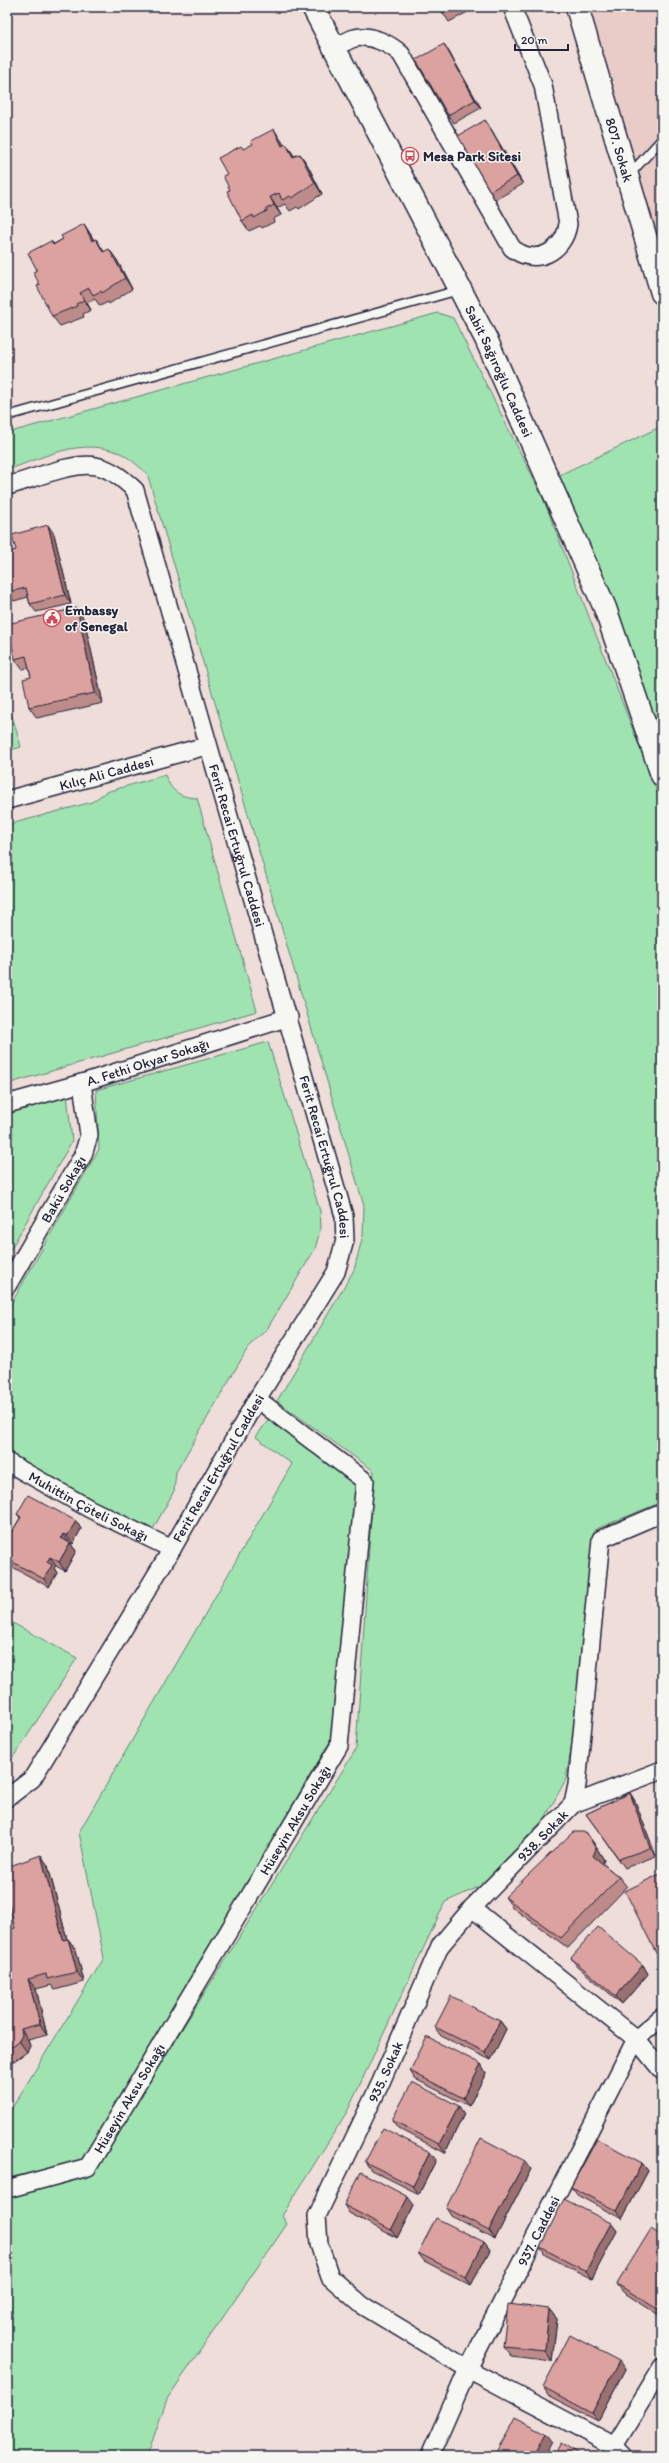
<svg xmlns="http://www.w3.org/2000/svg" width="669" height="2463" font-family="Itim,sans-serif">
<style>
.built{fill:#e9cbc8}
.green{fill:#9fe4b0;stroke:#608376}
.lines{fill:none;stroke-linecap:round;stroke-linejoin:round}
.lane-casing{stroke:#22223b;stroke-width:11}
.street-casing{stroke:#22223b;stroke-width:20}
.secondary-casing{stroke:#22223b;stroke-width:25}
.lane{stroke:#f6f6f2;stroke-width:8}
.street{stroke:#f6f6f2;stroke-width:17}
.secondary{stroke:#f6f6f2;stroke-width:22}
.wall{fill:#bd8b89;stroke:#22223b}
.shaded-wall{fill:#9a716f;stroke:#22223b}
.building{fill:#dca29f;stroke:#22223b}
.labels{text-anchor:middle;stroke-width:3;stroke-linejoin:round;paint-order:stroke}
.street-label{font-size:14px;fill:#22223b;stroke:#f6f6f2}
.poi-label{font-size:14px;font-weight:bold;fill:#22223b;stroke:#f6f6f2;text-anchor:start}
</style>
<rect width="100%" height="100%" fill="#eeddd9"/>
<filter id="ink" filterUnits="userSpaceOnUse"><feTurbulence type="fractalNoise" baseFrequency=".025" numOctaves="2"/><feDisplacementMap in="SourceGraphic" scale="8" xChannelSelector="R" yChannelSelector="G"/><feConvolveMatrix kernelMatrix="1 2 1 2 8 2 1 2 1" color-interpolation-filters="sRGB"/></filter>
<g filter="url(#ink)">
<path class="built" d="M577,7H662V293Z"/>
<path class="green" d="M438,313L453,318L543,498L662,805V1502L594,1530L582,1684L566,1779L545,1818L481,1886L445,1902L348,2110L282,2216L287,2224L167,2399L147,2456H7V2198L92,2174L356,1749L374,1471L277,1401L354,1270L363,1235L364,1206L147,473C139,467 129,457 120,453C80,437 45,457 7,470V433Z
M662,426V761L549,480Z
M7,698L21,747L7,751Z
M165,775C172,792 179,797 197,798L257,1011L7,1084V825L92,802L106,792Z
M268,1042L320,1211L321,1227L315,1249L267,1329L249,1346L176,1472L174,1491L152,1531L60,1483L7,1452V1311L99,1149L96,1090Z
M67,1095L72,1141L7,1256V1112Z
M271,1416L358,1485L332,1738L82,2162L7,2178V2116L104,1958L79,1832L292,1464L256,1437Z
M7,1620L77,1658L17,1752L7,1763Z"/>
<g class="lines">
<defs>
<path id="lane" d="M629,175L662,139
M7,416L459,290"/>
<g id="street">
<path d="M335,48C341,45 349,39 355,38C371,34 390,44 401,54L512,248C535,267 564,252 568,224L543,85L512,7"/>
<path id="s1" d="M7,486C30,480 74,461 96,466C112,469 124,480 135,490C203,733 276,974 344,1216L345,1240L336,1272L257,1399L172,1549L32,1779L7,1798"/>
<path id="s2" d="M7,800L206,746"/>
<path id="s3" d="M7,1104L82,1083L289,1017"/>
<path id="s4" d="M7,1286L83,1155L89,1135L82,1083"/>
<path id="s5" d="M7,1462L90,1509L172,1549"/>
<path d="M573,1804L662,1770"/>
<path d="M472,1908L636,2039L662,2071"/>
<path id="s6" d="M7,2189L88,2167L339,1746L365,1481L257,1399"/>
<path d="M614,2446L662,2367"/>
<path id="s7" d="M430,2456L468,2369L636,2039L662,2017"/>
<path id="s8" d="M624,2456L614,2446L468,2369L362,2305L330,2277L319,2244L317,2216L381,2082L440,1946L472,1908L573,1804L577,1785L601,1539L662,1513"/>
</g>
<g id="secondary">
<path id="s9" d="M313,7L486,339L605,608L662,775"/>
<path id="s10" d="M577,7L662,293"/>
</g>
</defs>
<use href="#lane" class="lane-casing"/>
<use href="#street" class="street-casing"/>
<use href="#secondary" class="secondary-casing"/>
<use href="#lane" class="lane"/>
<use href="#street" class="street"/>
<use href="#secondary" class="secondary"/>
</g>
<path class="wall" d="M439,7H477L449,22Z
M444,44L449,52L481,108L454,123L448,115Z
M491,129L523,184L495,200L490,191Z
M281,140L284,145L286,144L294,156L300,154L307,164L322,194L299,209L297,207L290,211L285,204L277,208L281,215L273,219L274,222L262,228L260,226L249,231L242,221L230,190L227,174L243,149Z
M84,224L91,235L94,240L96,239L104,252L117,260L132,289L109,304L108,302L100,306L95,299L87,303L91,310L83,314L84,317L60,326L52,316L40,285L37,270L51,241L54,244L63,239Z
M54,534L71,604L36,612L30,604L28,597L14,601L8,592L16,550Z
M84,619L103,703L37,718L29,707L31,677L29,668L22,669L15,659Z
M17,1514L76,1521L81,1529L73,1544L69,1542L70,1543L76,1551L65,1571L56,1566L54,1568L57,1573L49,1587L7,1564V1533L10,1535L20,1518Z
M630,1793L635,1801L656,1856L625,1868L586,1814Z
M593,1842L604,1860L602,1863L619,1877L627,1887L568,1948L513,1908L505,1897Z
M41,1855L48,1866L67,1939H68L76,1950L84,1982L55,1990L51,1985L36,1989L47,2035L28,2040L30,2046L27,2052L14,2061H7V1930L15,1928Z
M571,1958L643,1965L648,1974L622,2004L577,1966Z
M500,2021L506,2029L491,2060L441,2036L435,2027Z
M481,2064L486,2073L469,2106L415,2079L410,2071Z
M464,2114L445,2153L398,2128L392,2120Z
M436,2160L419,2194L371,2170L365,2162Z
M525,2161L531,2169L495,2239L451,2216L446,2208Z
M642,2163L648,2171L622,2219L577,2195L571,2187Z
M344,2205H414L397,2238L349,2213Z
M611,2223L617,2231L592,2279L545,2255L540,2247Z
M662,2236V2317L623,2292L617,2284Z
M484,2242L490,2250L471,2285L424,2261L418,2253Z
M549,2309L557,2319L552,2361L511,2356L503,2346Z
M625,2369L598,2421L549,2396L543,2387Z"/>
<path class="shaded-wall" d="M444,44L449,52L481,108L475,100Z
M485,120L491,129L523,184L517,176Z
M274,129L281,140L290,156L282,146Z
M286,144L293,154L300,168L293,157Z
M300,154L307,164L322,194L315,183Z
M270,197L277,208L281,215L274,205Z
M84,224L91,235L100,252L92,241Z
M96,239L103,250L110,263L103,252Z
M109,249L117,260L132,289L125,278Z
M80,293L87,303L91,310L84,300Z
M48,525L54,534L71,604L65,595Z
M77,608L84,619L103,703L95,693Z
M76,1521L81,1529L73,1544L67,1536Z
M63,1534L69,1542L66,1546L61,1538Z
M70,1543L76,1551L65,1571L59,1562Z
M50,1557L56,1566L54,1568L57,1573L49,1587L44,1579L47,1562Z
M630,1793L635,1801L656,1856L650,1848Z
M586,1832L593,1842L604,1860L601,1867L593,1856Z
M41,1855L48,1866L70,1951L63,1940Z
M68,1939L76,1950L84,1982L77,1972Z
M643,1965L648,1974L622,2004L616,1996Z
M28,1979L36,1989L47,2035L40,2024Z
M500,2021L506,2029L491,2060L485,2052Z
M21,2029L28,2040L30,2046L27,2052L19,2041Z
M481,2064L486,2073L469,2106L463,2098Z
M459,2106L464,2114L445,2153L439,2144Z
M430,2152L436,2160L419,2194L413,2186Z
M525,2161L531,2169L495,2239L489,2230Z
M642,2163L648,2171L622,2219L617,2211Z
M408,2197L414,2205L397,2238L391,2230Z
M611,2223L617,2231L592,2279L586,2271Z
M484,2242L490,2250L471,2285L466,2277Z
M662,2306V2314L659,2310Z
M549,2309L557,2319L552,2361L545,2350Z
M619,2361L625,2369L598,2421L592,2413Z
M546,2433L552,2441L544,2456H534Z"/>
<path class="building" d="M439,7H451L442,12Z
M444,44L475,100L448,115L416,60Z
M485,120L517,176L490,191L458,136Z
M274,129L282,146L286,144L293,157L300,154L315,183L292,198L290,196L282,200L279,193L270,197L274,205L266,209L267,211L254,218L253,215L242,221L227,191L230,190L223,176L227,174L218,158L241,146L243,149L253,144L251,141Z
M84,224L92,241L96,239L103,252L109,249L125,278L102,293L101,291L93,295L89,288L80,293L84,300L76,304L77,306L52,316L37,286L40,285L33,272L37,270L28,253L51,241L53,245L63,239L61,236Z
M48,525L65,595L30,604L26,588L8,592L7,588V553L16,550L12,535Z
M77,608L95,693L29,707L23,679L31,677L26,656L15,659L7,624Z
M28,1495L76,1521L67,1536L63,1534L61,1538L70,1543L59,1562L50,1557L47,1562L52,1565L44,1579L7,1559V1533L10,1535L21,1517L17,1514Z
M630,1793L650,1848L619,1859L586,1814Z
M573,1832H586L596,1849L593,1856L619,1877L561,1938L505,1897Z
M41,1855L63,1940L68,1939L77,1972L47,1979L46,1974L28,1979L40,2024L21,2029L22,2035L19,2041L7,2050V1930L15,1928L7,1896V1867Z
M662,1873V1965L625,1891Z
M598,1927L643,1965L616,1996L571,1958Z
M451,1996L500,2021L485,2052L435,2027Z
M427,2037L481,2064L463,2098L410,2071Z
M412,2082L459,2106L439,2144L392,2120Z
M383,2128L430,2152L413,2186L365,2162Z
M481,2138L525,2161L489,2230L446,2208Z
M597,2139L642,2163L617,2211L571,2187Z
M662,2168V2184L657,2177Z
M361,2172L408,2197L391,2230L344,2205Z
M564,2199L611,2223L586,2271L540,2247Z
M436,2218L484,2242L466,2277L418,2253Z
M651,2229L662,2236V2306L659,2310L617,2284Z
M508,2304L549,2309L545,2350L503,2346Z
M570,2335L619,2361L592,2413L543,2387Z
M515,2417L546,2433L534,2456H494Z
M561,2443L583,2456H553Z"/>
</g>
<defs>
<symbol id="bus-ring" viewBox="-11 -11 22 22"><circle r="9.5" fill="#f6f6f2" stroke="#d1495b" stroke-width="1.5"/><path d="M-5-6H5V4H4V6H2V4H-2V6H-4V4H-5ZM-3.5-4V0h7V-4ZM-3.5 1.2v1.5H-2V1.2ZM2 1.2v1.5H3.5V1.2Z" fill="#d1495b"/></symbol>
<symbol id="civic-ring" viewBox="-11 -11 22 22"><circle r="9.5" fill="#f6f6f2" stroke="#d1495b" stroke-width="1.5"/><path d="M-.6-6.5H3V-4.5H.6V-3L4-1V1h2V6H-6V1h2V-1L-.6-3ZM-1.2 2.5V6h2.4V2.5Z" fill="#d1495b"/></symbol>
</defs>
<g fill-rule="evenodd">
<use href="#bus-ring" x="400" y="146" width="20" height="20"/>
<use href="#civic-ring" x="42" y="608" width="20" height="20"/>
</g>
<g class="labels">
<g class="street-label">
<text dy="5" stroke="none"><textPath href="#s10" startOffset="149">807. Sokak</textPath></text>
<text dy="5" stroke="none"><textPath href="#s9" startOffset="409">Sabit Sağıroğlu Caddesi</textPath></text>
<text dy="5" stroke="none"><textPath href="#s2" startOffset="103">Kılıç Ali Caddesi</textPath></text>
<text dy="5" stroke="none"><textPath href="#s1" startOffset="508">Ferit Recai Ertuğrul Caddesi</textPath></text>
<text dy="5" stroke="none"><textPath href="#s3" startOffset="147">A. Fethi Okyar Sokağı</textPath></text>
<text dy="5" stroke="none"><textPath href="#s1" startOffset="832">Ferit Recai Ertuğrul Caddesi</textPath></text>
<text dy="5" stroke="none"><textPath href="#s4" startOffset="112">Bakü Sokağı</textPath></text>
<text transform="translate(218 1468) rotate(-60)" y="5">Ferit Recai Ertuğrul Caddesi</text>
<text dy="5" stroke="none"><textPath href="#s5" startOffset="93">Muhittin Çöteli Sokağı</textPath></text>
<text dy="5" stroke="none"><textPath href="#s6" startOffset="488">Hüseyin Aksu Sokağı</textPath></text>
<text dy="5" stroke="none"><textPath href="#s8" startOffset="856">938. Sokak</textPath></text>
<text dy="5" stroke="none"><textPath href="#s8" startOffset="568">935. Sokak</textPath></text>
<text dy="5" stroke="none"><textPath href="#s6" startOffset="164">Hüseyin Aksu Sokağı</textPath></text>
<text dy="5" stroke="none"><textPath href="#s7" startOffset="250">937. Caddesi</textPath></text>
</g>
<g class="poi-label">
<text x="423" y="161">Mesa Park Sitesi</text>
<text x="65" y="615">Embassy<tspan x="65" dy="16">of Senegal</tspan></text>
</g>
</g>
<rect width="669" height="2463" fill="none" stroke="#f6f6f2" stroke-width="24"/>
<rect x="12" y="12" width="645" height="2439" fill="none" stroke="#22223b" stroke-width="1.5" filter="url(#ink)"/>
<path d="M515 44v6h53v-6" fill="none" stroke="#22223b" stroke-width="2"/>
<text x="521" y="44" font-size="12" fill="#22223b" stroke="#f6f6f2" stroke-width="3" paint-order="stroke">20 m</text>
</svg>
